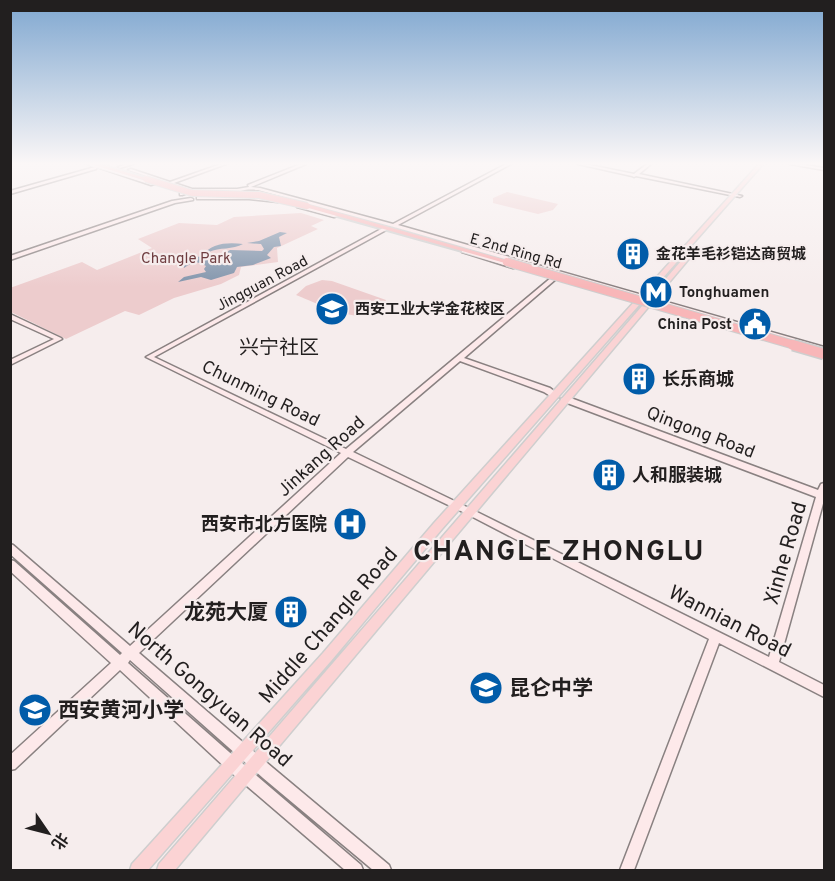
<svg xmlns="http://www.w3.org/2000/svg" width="835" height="881" font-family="Overpass,'Noto Sans SC',sans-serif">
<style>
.green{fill:#edcccd}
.water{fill:#8194ab}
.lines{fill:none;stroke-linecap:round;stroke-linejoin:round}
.secondary-casing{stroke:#898181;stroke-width:3}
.primary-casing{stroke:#cecece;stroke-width:3}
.highway-casing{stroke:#cecece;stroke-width:4}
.secondary{fill:#fde9ea;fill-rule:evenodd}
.primary{fill:#fbd3d4;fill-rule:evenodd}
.highway{fill:#f8b6b8;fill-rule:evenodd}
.highway-bridge-far2-casing{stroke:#cecece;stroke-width:8;stroke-linecap:butt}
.highway-bridge-far1-casing{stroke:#cecece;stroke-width:10;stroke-linecap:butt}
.highway-bridge-casing{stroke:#cecece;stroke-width:13;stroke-linecap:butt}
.highway-bridge-far2{stroke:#f8b6b8;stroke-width:6}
.highway-bridge-far1{stroke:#f8b6b8;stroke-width:8}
.highway-bridge{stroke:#f8b6b8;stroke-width:10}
.labels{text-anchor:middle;stroke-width:4.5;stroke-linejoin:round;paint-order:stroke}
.far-street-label{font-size:15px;fill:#221f1f;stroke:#f6eded}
.far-poi-label{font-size:15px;font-weight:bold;fill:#221f1f;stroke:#f6eded;text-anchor:start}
.far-park-label{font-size:15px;fill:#6e3c3f;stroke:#f6eded}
.poi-label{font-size:18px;font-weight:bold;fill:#221f1f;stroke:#f6eded;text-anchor:start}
.street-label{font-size:18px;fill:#221f1f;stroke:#f6eded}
.neighbourhood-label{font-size:20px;fill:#221f1f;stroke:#f6eded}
.near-street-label{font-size:21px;fill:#221f1f;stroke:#f6eded}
.near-poi-label{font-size:21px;font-weight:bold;fill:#221f1f;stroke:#f6eded;text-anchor:start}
.near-district-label{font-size:28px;font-weight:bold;letter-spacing:1.5px;fill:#221f1f;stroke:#f6eded}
</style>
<rect width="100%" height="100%" fill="#f6eded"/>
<path class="green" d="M507,192L558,204L553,210L538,214L493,203V198Z
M301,213L324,220L311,226L318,229L277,248L278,262L241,267L239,275L221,284L174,298L139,315L125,311L66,339L11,312L10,288L82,262L97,270L152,248L138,239L179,223L217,225L234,217Z
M322,280L332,281L386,300C379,336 315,302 296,295L306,286Z"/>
<path class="water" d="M280,232L287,233L279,237L281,246L274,247L267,255L271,258L253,265L237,267L234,273L211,280L201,277L178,282L184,277L206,272L204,269L206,266C197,260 192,262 184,268L181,260L190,256L202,257C209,243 228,242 243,244C233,250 219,247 209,252L208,257L217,258L230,250L262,251L264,249L261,244L247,243L259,241Z"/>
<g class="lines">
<defs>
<path id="secondary" d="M88,164H94L155,184L151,185L97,167L96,169L10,194V191L95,167Z
M127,164H133L120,168L118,167Z
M221,164H226L174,183L192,189H237L249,187L248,185L301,164H306L251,187L260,188L393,224L506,164H511L398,225L824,347V351L401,229L258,190C249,189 240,189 234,196L256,197L258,198L278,200L280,201L278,202L249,199H197V197H229L233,191H193L182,195H180V193L188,190L128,170L131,169L170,182Z
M578,164H585L634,174L647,164H651L639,174L742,196L740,197L636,176L634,177L632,176Z
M790,164H799L824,168V170Z
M191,198L193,199V200L175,203L10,260V256L172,201Z
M297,205H301L338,216L334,217L297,207Z
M383,228L388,229L154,357L346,449L552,277H556V279L464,358L550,388L559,395L558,397H552L544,392L460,361L353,452L473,510L769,657L816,497L562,401L561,399L565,397H568L818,490L821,484L824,483V500L779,662L824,685V697L719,643L634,870H620L709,639L467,514L348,457L139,653L273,768L389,865L391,870H373L263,778L130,660L128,663L237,759L361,865L363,870H345L227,769L120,670L15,769L10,770V755L111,663L10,571V560L14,561L120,655L122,653L10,554V544L13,545L130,646L341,453L146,357Z
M462,250H466L518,267L513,268L462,252Z
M10,314L61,338L62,339L10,365V360L54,339L10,319Z"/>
<path id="primary" d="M759,164H763L442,529L331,661L148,870H130L132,864L323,653L434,523Z
M688,253L693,254L175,870H157L159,864Z"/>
<path id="highway" d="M90,164H98L149,179L144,180Z
M307,204L509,261L511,262L505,263L305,207V205Z"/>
</defs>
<use href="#secondary" class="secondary-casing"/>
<use href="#primary" class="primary-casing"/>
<use href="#highway" class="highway-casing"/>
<use href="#secondary" class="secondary"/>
<use href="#primary" class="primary"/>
<use href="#highway" class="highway"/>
<defs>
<path id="highway-bridge-far2" d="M146,179L192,193L259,195L307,206"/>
<path id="highway-bridge-far1" d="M507,262L798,346"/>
<path id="highway-bridge" d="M793,345L824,354"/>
</defs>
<use href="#highway-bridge-far2" class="highway-bridge-far2-casing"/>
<use href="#highway-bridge-far1" class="highway-bridge-far1-casing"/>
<use href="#highway-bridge" class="highway-bridge-casing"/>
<use href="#highway-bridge-far2" class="highway-bridge-far2"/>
<use href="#highway-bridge-far1" class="highway-bridge-far1"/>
<use href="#highway-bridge" class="highway-bridge"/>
</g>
<linearGradient id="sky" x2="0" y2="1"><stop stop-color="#7fa7d0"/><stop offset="0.57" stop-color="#fbf7f7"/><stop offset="1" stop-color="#fbf7f7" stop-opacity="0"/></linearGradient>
<rect width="835" height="287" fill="url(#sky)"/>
<defs>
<symbol id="building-disc" viewBox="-11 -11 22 22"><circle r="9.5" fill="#015ca9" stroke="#f6eded"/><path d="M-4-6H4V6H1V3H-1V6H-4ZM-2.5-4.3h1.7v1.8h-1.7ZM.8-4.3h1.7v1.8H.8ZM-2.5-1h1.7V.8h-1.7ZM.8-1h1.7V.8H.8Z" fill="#fff"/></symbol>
<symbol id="metro-disc" viewBox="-11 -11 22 22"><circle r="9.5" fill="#015ca9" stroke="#f6eded"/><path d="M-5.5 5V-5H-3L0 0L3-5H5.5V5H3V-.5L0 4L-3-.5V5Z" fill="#fff"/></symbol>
<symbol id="university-disc" viewBox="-11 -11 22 22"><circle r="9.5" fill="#015ca9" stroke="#f6eded"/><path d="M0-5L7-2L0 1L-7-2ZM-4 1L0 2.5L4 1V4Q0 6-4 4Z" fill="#fff"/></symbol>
<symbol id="civic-disc" viewBox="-11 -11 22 22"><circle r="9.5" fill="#015ca9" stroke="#f6eded"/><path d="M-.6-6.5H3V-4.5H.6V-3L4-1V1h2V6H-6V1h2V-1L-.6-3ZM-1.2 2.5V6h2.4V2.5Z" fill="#fff"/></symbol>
<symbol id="hospital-disc" viewBox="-11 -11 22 22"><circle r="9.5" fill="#015ca9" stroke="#f6eded"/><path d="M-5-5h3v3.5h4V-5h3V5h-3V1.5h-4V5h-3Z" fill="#fff"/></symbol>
<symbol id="school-disc" viewBox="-11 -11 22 22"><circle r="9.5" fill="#015ca9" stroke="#f6eded"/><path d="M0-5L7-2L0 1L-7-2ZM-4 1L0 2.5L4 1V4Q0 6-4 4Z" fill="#fff"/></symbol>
</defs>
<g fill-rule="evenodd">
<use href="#building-disc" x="614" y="235" width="38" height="38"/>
<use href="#metro-disc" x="637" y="273" width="38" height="38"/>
<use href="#university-disc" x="313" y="290" width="38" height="38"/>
<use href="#civic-disc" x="736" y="305" width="38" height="38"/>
<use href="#building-disc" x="620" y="360" width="38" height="38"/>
<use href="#building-disc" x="590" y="456" width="38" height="38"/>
<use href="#hospital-disc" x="331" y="505" width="38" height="38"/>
<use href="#building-disc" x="272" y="593" width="38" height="38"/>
<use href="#school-disc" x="467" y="669" width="38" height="38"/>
<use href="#school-disc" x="16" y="691" width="38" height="38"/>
</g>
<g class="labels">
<g class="far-street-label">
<text transform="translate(516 251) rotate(16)" y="5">E 2nd Ring Rd</text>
<text transform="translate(262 283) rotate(-28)" y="5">Jingguan Road</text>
</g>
<g class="far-poi-label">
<text x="656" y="259">金花羊毛衫铠达商贸城</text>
<text x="679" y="297">Tonghuamen</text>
<text x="355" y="314">西安工业大学金花校区</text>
<text x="732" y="329" text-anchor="end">China Post</text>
</g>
<g class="far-park-label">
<text x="186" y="263">Changle Park</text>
</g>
<g class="poi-label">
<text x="662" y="385">长乐商城</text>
<text x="632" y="481">人和服装城</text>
<text x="327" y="530" text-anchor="end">西安市北方医院</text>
</g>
<g class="street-label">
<text transform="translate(261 393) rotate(26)" y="6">Chunming Road</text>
<text transform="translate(701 432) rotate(21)" y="6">Qingong Road</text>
<text transform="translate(321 456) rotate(-42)" y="6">Jinkang Road</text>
</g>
<g class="neighbourhood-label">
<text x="279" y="354">兴宁社区</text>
</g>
<g class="near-street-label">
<text transform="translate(785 553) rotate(-74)" y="7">Xinhe Road</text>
<text transform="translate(730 621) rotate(27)" y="7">Wannian Road</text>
<text transform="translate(328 625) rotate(-49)" y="7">Middle Changle Road</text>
<text transform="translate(210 694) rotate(41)" y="7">North Gongyuan Road</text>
</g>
<g class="near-poi-label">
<text x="268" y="619" text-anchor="end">龙苑大厦</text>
<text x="509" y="695">昆仑中学</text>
<text x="58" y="717">西安黄河小学</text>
</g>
<g class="near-district-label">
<text x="559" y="560">CHANGLE ZHONGLU</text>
</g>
</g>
<rect width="835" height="881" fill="none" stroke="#221f1f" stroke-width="24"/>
<g transform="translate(48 833) rotate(125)" stroke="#f6eded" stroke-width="4.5" paint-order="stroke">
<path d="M0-4.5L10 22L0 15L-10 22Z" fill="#221f1f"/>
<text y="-9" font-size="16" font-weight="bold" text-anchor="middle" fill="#221f1f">北</text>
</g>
</svg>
